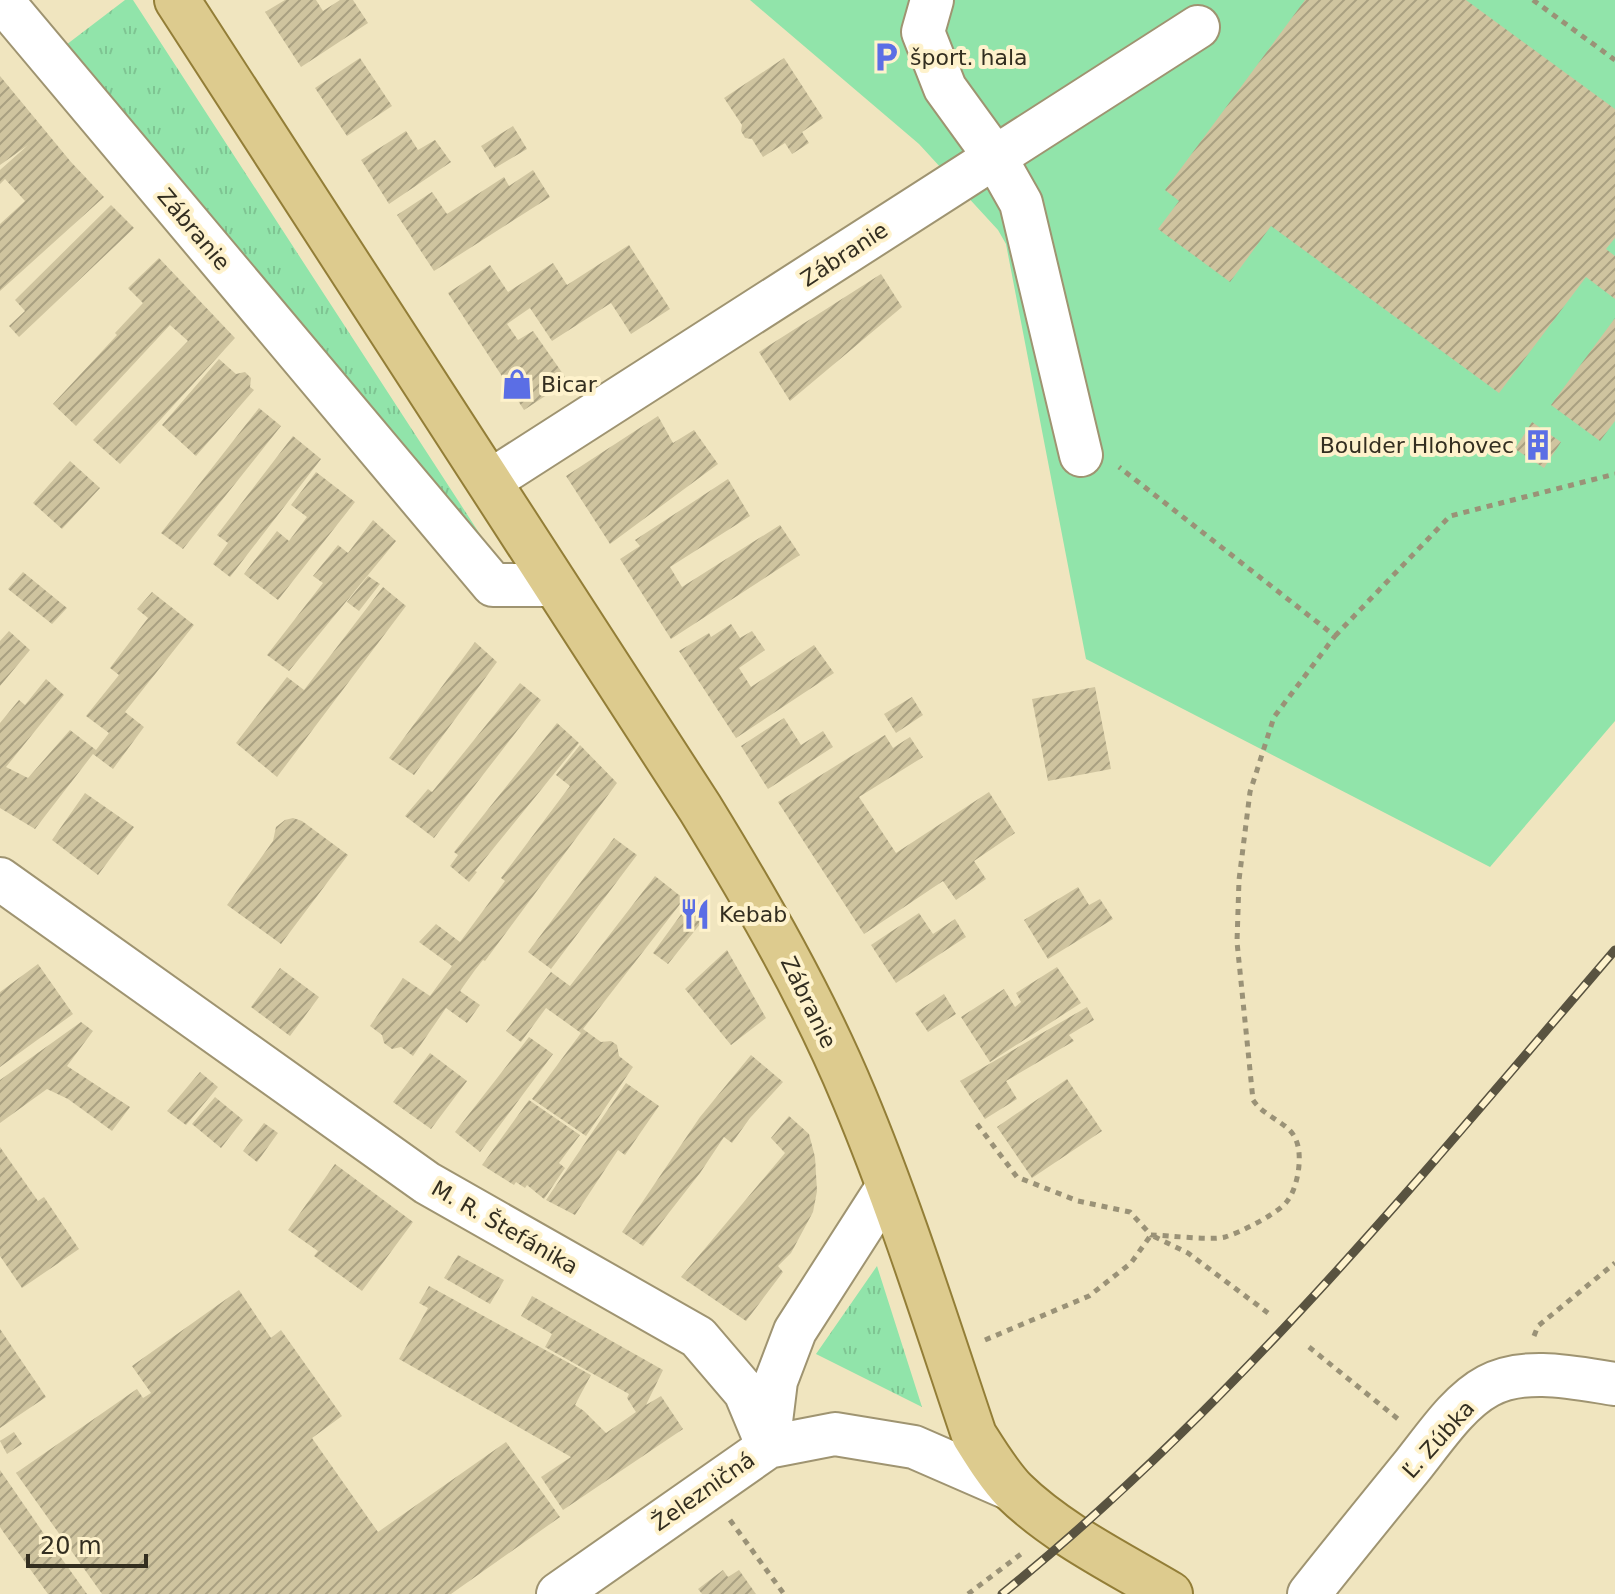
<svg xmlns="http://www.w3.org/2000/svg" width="1615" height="1594" font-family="'DejaVu Sans',sans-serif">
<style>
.grass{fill:url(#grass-tufts)}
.pitch{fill:#91e4aa}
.building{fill:url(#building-hatch)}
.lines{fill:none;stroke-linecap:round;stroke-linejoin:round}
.minor-casing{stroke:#9f9471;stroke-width:46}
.major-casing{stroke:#937e37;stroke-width:48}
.path{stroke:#9a9277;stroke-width:5;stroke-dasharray:6 6;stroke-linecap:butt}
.minor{stroke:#fff;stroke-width:42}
.major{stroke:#ddcb8e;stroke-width:44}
.rail-casing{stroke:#595340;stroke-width:9}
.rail{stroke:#fef2cc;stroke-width:6;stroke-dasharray:18;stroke-linecap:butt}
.labels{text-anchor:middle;stroke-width:8;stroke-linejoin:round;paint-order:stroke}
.poi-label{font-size:22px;fill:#332e20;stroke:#fef2cc;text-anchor:start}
.street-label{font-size:22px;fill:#332e20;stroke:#fef2cc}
</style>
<defs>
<pattern id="grass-tufts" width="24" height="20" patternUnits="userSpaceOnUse" patternTransform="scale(2)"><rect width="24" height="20" fill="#91e4aa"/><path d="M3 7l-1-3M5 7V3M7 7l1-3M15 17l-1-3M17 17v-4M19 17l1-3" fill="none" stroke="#7ec492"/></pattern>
<pattern id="building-hatch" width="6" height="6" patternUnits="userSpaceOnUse" patternTransform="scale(2)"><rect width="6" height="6" fill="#cfc49f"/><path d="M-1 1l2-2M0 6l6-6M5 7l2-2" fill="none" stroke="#a9a081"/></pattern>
</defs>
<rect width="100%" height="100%" fill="#f0e5bf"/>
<path class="grass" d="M125,0H133L498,562L62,48Z
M877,1266L922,1407L816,1354Z"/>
<path class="pitch" d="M750,0H1615V721L1490,867L1086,659L1006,244L998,230L919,144Z"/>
<path class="building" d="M285,0H316L323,11L340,0H353L368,23L301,67L265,12Z
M1305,0H1466L1615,109V238L1606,249L1615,256V299L1586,277L1499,393L1271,226L1230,282L1158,229L1179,201L1165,190Z
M360,58L392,106L347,136L315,88Z
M784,58L823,118L802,132L809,143L792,154L785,143L763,157L752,139L745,138L741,131L742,125L724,98Z
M0,76L71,162L104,197L0,291V224L25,201L5,179L0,184V170L28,145L0,165Z
M513,126L527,149L495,168L481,146Z
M406,131L418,150L435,140L451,162L389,204L361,160Z
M533,170L550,197L434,271L397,215L432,192L447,214L504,177L509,186Z
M111,205L134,228L19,337L9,326L25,311L15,300Z
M629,245L670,309L631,334L611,303L552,341L530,308L507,324L518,340L533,331L568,381L524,410L448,293L490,265L508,292L553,263L567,285Z
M159,258L235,338L120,464L93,440L188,341L170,325L76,426L53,404L117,335L115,333L143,303L128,288Z
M881,274L902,307L790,401L759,352Z
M1615,318V421L1600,441L1551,405Z
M219,359L236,374L245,372L251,378L250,387L254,390L196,456L162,425Z
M259,408L281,426L183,549L161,533Z
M658,416L673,443L694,430L718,464L610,544L566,476Z
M1532,422L1561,442L1544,468L1515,449Z
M293,436L321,459L230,577L213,564L228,543L217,535Z
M70,461L100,488L62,529L33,503Z
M316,472L355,502L278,600L244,574L277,531L289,541L307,517L291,505Z
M728,479L750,516L670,567L682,587L780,525L800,555L671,639L620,559L640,546L635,540Z
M373,520L396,541L289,671L267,655L323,583L313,576L338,545L348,553Z
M23,572L67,608L52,624L8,589Z
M368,576L380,584L359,611L347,602Z
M383,587L406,606L277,777L236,743L287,677L304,690Z
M152,592L194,625L125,712L144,727L113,769L93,754L35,829L0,808V723L19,700L25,705L46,679L64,695L6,767L28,778L70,730L96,750L109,733L86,716L119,675L110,668L148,618L137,609Z
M731,624L740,638L752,631L765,650L739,668L751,687L814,645L834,673L736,738L679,651L709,633L711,637Z
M9,631L30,650L0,686V641Z
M475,642L497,662L414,775L389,758Z
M520,683L541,700L434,838L405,816L428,789L432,792Z
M1095,687L1111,769L1048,781L1032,699Z
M912,697L923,715L896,733L884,714Z
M784,718L801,745L823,731L833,747L768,789L741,746Z
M557,723L579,743L475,871L477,872L469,882L450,866L458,855L454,852Z
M885,735L893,748L910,737L923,757L859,797L896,853L989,792L1015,833L974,861L986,879L956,900L943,881L864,934L778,802Z
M580,745L617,783L485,961L483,960L475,970L460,991L480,1005L467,1023L446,1008L413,1056L401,1047L392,1049L384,1043L382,1035L370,1026L403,978L430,996L452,966L419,942L436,924L460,942L505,881L501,878L570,786L556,775Z
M85,793L134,827L98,875L52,840Z
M293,818L302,821L348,855L281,944L227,905L273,841L276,827L285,820Z
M614,838L637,855L551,969L528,952Z
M655,876L684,899L583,1029L601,1042L611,1041L617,1045L619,1056L633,1067L586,1136L532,1099L581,1033L546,1008L521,1042L506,1031L551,972L570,986Z
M1078,887L1089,905L1100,899L1113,919L1048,959L1024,920Z
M696,902L705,918L668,964L653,953L685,909Z
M919,913L933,934L955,919L966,937L896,983L871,945Z
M727,950L766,1018L731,1045L685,989Z
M38,964L73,1014L0,1067V992Z
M1057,967L1081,1003L990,1062L961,1017L1004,989L1015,1007L1021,1002L1016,993Z
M280,968L319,997L290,1036L251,1007Z
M944,994L956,1014L928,1032L915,1013Z
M1087,1007L1094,1020L1069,1035L1074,1041L1006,1081L1017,1099L985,1119L960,1081Z
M81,1022L93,1031L67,1066L130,1107L112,1131L68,1099L47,1089L0,1123V1080Z
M529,1037L553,1054L480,1152L455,1132Z
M430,1053L467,1081L431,1129L393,1102Z
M751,1055L783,1082L750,1118L732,1143L724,1137L700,1173L643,1246L622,1232L700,1117Z
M200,1072L218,1087L186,1125L167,1111Z
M1067,1079L1102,1131L1032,1178L997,1127Z
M626,1083L659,1106L625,1155L618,1150L575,1215L546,1200Z
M215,1097L243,1120L221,1148L192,1124Z
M529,1100L580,1135L559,1163L565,1168L544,1199L527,1185L525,1188L516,1182L514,1185L482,1165Z
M789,1116L809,1134L815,1157L817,1191L813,1212L791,1253L778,1266L783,1272L746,1321L681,1277L785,1153L771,1138Z
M264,1123L278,1133L257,1162L243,1151Z
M0,1147L38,1201L44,1197L79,1249L22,1288L0,1256Z
M335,1164L413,1222L362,1291L314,1256L318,1251L288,1230Z
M458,1255L504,1280L490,1304L444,1278Z
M429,1286L591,1375L575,1405L584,1411L606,1433L636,1412L627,1398L629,1394L545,1347L552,1334L521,1316L532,1296L663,1370L646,1405L661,1396L683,1429L563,1510L541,1477L571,1457L399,1359L428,1308L419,1303Z
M239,1290L271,1338L281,1330L342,1416L312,1438L378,1532L506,1442L560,1517L451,1594H102L16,1473L137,1389L143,1398L151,1393L132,1366Z
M0,1329L46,1397L0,1428Z
M14,1432L22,1444L7,1454L0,1441Z
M0,1470L42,1531L87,1594H48L4,1533L0,1527Z
M723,1570L728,1577L739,1570L756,1594H702L698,1589Z"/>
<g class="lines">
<defs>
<path id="minor" d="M932,0L923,32L945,88L995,157L1021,203L1081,455
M9,9L493,585H556
M490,481L1198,27
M0,879L427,1183L698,1337L745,1392L768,1447
M768,1446L776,1381L795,1331L888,1186
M558,1594L768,1447L835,1434L914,1447L1015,1491
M1309,1594C1343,1551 1378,1508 1413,1465C1434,1439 1458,1402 1488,1386C1525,1366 1576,1378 1615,1384"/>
<path id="major" d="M177,0L700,808C757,901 812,996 854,1097C900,1207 936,1322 974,1435C986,1454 998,1474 1014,1491C1058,1534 1118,1563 1170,1594"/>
</defs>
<use href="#minor" class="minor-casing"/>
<use href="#major" class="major-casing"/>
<path class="path" d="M1533,0L1615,60
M1335,636L1450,516L1615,474
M977,1124L1017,1177L1078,1201L1130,1212L1151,1235C1169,1235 1209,1241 1225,1237C1239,1233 1280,1213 1288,1200C1298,1186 1303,1156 1296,1140C1290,1123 1264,1117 1253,1100L1237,942L1239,880L1250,792L1274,717L1335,636L1119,467
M1534,1336L1538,1326L1615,1263
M985,1340L1089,1296L1131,1263L1151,1235L1188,1253L1268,1313
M1309,1347L1398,1419
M730,1520L784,1594
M968,1594L1025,1551"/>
<use href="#minor" class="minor"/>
<use href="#major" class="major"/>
<defs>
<path id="rail" d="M1002,1594C1233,1407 1422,1175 1615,950"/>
</defs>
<use href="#rail" class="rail-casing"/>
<use href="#rail" class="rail"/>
</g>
<defs>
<symbol id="parking-bare" viewBox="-9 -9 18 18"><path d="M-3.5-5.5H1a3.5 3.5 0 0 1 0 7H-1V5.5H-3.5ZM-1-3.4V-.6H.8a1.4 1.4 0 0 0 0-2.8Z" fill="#5b6ee5" stroke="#fef2cc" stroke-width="2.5" paint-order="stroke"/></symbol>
<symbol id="shop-bare" viewBox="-9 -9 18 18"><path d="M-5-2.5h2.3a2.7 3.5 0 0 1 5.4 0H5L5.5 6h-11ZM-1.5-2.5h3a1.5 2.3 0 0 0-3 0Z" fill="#5b6ee5" stroke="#fef2cc" stroke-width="2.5" paint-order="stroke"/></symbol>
<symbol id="building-bare" viewBox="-9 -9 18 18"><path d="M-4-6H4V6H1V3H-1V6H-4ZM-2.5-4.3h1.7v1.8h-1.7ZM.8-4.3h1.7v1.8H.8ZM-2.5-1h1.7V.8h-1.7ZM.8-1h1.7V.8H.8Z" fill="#5b6ee5" stroke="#fef2cc" stroke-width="2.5" paint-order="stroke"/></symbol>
<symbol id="restaurant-bare" viewBox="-9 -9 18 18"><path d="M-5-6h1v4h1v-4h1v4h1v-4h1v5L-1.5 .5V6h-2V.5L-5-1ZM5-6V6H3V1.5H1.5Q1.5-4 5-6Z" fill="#5b6ee5" stroke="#fef2cc" stroke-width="2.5" paint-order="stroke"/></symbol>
</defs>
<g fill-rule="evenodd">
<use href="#parking-bare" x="864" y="35" width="44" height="44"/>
<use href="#shop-bare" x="495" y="362" width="44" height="44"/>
<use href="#building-bare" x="1516" y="423" width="44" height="44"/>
<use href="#restaurant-bare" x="673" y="892" width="44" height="44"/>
</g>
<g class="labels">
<g class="poi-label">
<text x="910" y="65">šport. hala</text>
<text x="541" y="392">Bicar</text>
<text x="1514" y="453" text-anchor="end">Boulder Hlohovec</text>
<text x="719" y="922">Kebab</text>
</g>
<g class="street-label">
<text transform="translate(194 229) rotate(50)" y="8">Zábranie</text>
<text transform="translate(844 254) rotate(-33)" y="8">Zábranie</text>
<text transform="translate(809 1002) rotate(64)" y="8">Zábranie</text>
<text transform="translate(505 1227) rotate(30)" y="8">M. R. Štefánika</text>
<text transform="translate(1438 1439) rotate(-48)" y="8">Ľ. Zúbka</text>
<text transform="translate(703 1491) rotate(-35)" y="8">Železničná</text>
</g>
</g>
<path d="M28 1554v12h118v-12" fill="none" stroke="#332e20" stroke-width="4"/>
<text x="40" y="1554" font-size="24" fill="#332e20" stroke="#fef2cc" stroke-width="6" paint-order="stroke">20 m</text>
</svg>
